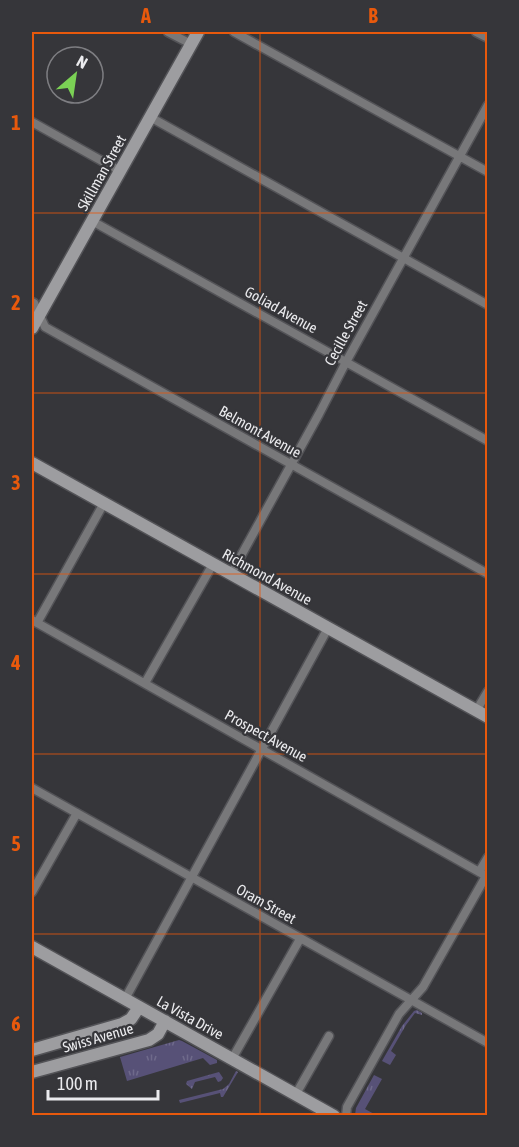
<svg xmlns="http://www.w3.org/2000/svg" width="519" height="1147" font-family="'Asap Condensed',sans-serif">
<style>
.grass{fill:url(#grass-tufts)}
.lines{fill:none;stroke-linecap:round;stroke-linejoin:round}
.street-casing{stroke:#535357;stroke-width:11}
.secondary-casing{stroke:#535357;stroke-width:15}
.street{stroke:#78787a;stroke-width:8}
.secondary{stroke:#9d9da0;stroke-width:12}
.grid{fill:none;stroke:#e8590c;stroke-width:1.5;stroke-opacity:0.55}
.labels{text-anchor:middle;stroke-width:4.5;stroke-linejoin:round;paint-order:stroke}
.street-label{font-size:15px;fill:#ebebee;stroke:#36363a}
.neatline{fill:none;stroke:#e8590c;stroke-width:2}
.grid-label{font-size:20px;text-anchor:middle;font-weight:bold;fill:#e8590c}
</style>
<defs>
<pattern id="grass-tufts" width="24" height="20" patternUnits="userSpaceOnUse" patternTransform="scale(1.5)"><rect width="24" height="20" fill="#575177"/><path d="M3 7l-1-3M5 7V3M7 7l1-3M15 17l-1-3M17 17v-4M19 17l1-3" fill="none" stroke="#6f6a8b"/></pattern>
</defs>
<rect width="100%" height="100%" fill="#36363a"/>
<path class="grass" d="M417,1010L422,1013V1015L415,1013L406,1025L391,1051L396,1055L390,1065L382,1061L402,1026L414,1011Z
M179,1040L182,1041L217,1060V1063L210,1065L203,1058L127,1081L120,1057Z
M236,1071L238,1072L223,1097H221L220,1093L180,1103L179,1100L223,1089L229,1084Z
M219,1072L223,1078L221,1081L218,1082L215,1077L195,1082L192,1089L186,1084L187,1081Z
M374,1075L382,1079L365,1109L376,1115H355L356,1108Z"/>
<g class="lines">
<defs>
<path id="street" d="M168,32L191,44
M234,32L488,172
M476,32L488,38
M150,117L488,305
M32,122L120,171
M92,221L488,441
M32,302L34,303L45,327L488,574
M231,574L319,414L346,362L488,105
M32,620L488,877
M37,623L104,503
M145,683L213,564
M476,711L488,691
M32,788L488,1043
M479,872L488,857
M32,892L77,813
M125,999L328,628
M232,1059L300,939
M296,1094L329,1036
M346,1116L347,1107L399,1014L423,987L486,876"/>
<path id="secondary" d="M32,328L198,32
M32,463L488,717
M32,947L334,1116
M32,1050L122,1024L131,1019L139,1007
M32,1072L149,1040L158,1034L165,1021"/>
</defs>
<use href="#street" class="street-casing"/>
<use href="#secondary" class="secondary-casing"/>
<use href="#street" class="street"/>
<use href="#secondary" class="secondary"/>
</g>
<path class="grid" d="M260,32V1116M32,213H488M32,393H488M32,574H488M32,754H488M32,934H488"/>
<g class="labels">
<g class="street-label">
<text transform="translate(102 173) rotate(-61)" y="5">Skillman Street</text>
<text transform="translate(281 310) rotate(29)" y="5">Goliad Avenue</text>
<text transform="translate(346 333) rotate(-61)" y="5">Cecille Street</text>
<text transform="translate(260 432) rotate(29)" y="5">Belmont Avenue</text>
<text transform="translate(267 577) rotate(29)" y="5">Richmond Avenue</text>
<text transform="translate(266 736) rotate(29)" y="5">Prospect Avenue</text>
<text transform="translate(266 904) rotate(29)" y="5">Oram Street</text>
<text transform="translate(190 1018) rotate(29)" y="5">La Vista Drive</text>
<text transform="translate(98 1038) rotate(-16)" y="5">Swiss Avenue</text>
</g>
</g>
<rect width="519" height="1147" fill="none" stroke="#36363a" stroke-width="66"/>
<g transform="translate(75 75) rotate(29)"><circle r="28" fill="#36363a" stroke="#7e7e82" stroke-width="1.5"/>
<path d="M0-4.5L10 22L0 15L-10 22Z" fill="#7bd155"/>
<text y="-9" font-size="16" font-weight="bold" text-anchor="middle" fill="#ebebee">N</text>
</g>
<path d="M48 1090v9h110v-9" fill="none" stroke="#ebebee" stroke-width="3"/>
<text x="57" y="1090" font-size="18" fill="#ebebee" stroke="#36363a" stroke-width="4.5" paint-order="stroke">100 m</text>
<rect x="33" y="33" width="453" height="1081" class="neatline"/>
<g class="grid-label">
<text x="146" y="23">A</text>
<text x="373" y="23">B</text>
<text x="16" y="130">1</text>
<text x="16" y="310">2</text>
<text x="16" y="490">3</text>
<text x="16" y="670">4</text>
<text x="16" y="851">5</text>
<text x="16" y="1031">6</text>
</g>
</svg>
